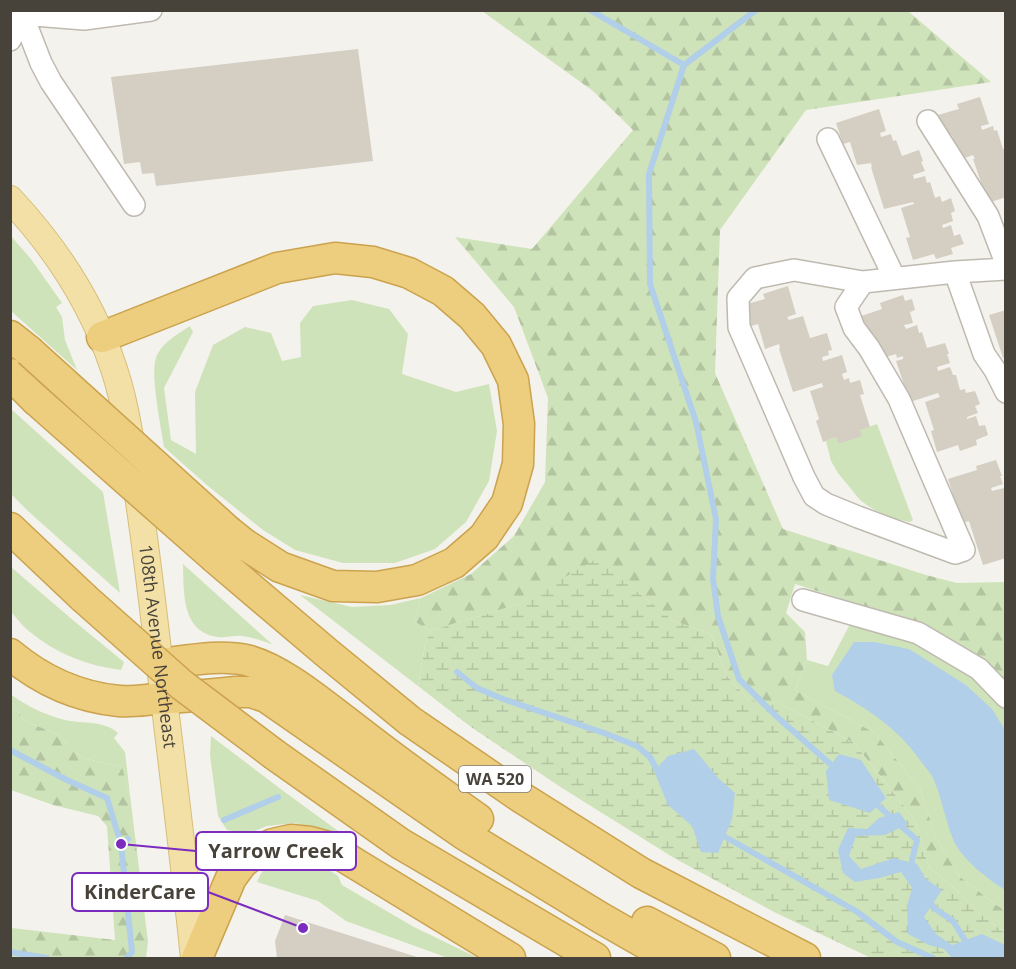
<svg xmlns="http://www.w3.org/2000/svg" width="1016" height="969" font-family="'Open Sans',sans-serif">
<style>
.grass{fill:#cfe3ba}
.forest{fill:url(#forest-firs)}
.wetland{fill:url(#wetland-marsh)}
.water{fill:#b1cfe9}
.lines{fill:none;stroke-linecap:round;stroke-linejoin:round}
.stream{stroke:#b1cfe9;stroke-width:6}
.building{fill:#d4cec3}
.minor-casing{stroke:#bfbab0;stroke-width:24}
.major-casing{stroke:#d6be78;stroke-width:28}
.highway-casing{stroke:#cba34f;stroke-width:33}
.minor{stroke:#fff;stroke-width:21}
.major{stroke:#f3e0a7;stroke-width:26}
.highway{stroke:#edcd7e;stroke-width:30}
.highway-bridge-casing{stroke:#cba34f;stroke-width:33;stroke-linecap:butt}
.highway-bridge{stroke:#edcd7e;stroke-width:30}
.labels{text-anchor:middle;stroke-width:4.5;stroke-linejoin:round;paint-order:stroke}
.shield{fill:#fff;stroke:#7f7b75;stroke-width:1.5}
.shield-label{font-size:16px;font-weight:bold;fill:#48433a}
.street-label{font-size:18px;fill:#48433a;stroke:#fff}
.leader{fill:none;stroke:#7b2cbf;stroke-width:2}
.callout-dot{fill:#7b2cbf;stroke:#fff;stroke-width:2}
.callout{fill:#fff;stroke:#7b2cbf;stroke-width:2}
.callout-label{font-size:20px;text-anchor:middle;font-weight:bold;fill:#48433a}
</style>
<defs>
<pattern id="forest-firs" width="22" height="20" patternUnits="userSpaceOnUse" patternTransform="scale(1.5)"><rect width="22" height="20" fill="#cfe3ba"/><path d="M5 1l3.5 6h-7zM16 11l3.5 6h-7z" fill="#b3c4a1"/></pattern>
<pattern id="wetland-marsh" width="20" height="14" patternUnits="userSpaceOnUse" patternTransform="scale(1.5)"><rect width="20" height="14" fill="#cfe3ba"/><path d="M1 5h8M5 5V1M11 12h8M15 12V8" fill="none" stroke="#b3c4a1"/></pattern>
</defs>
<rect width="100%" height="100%" fill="#f4f2ec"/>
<path class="grass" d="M10,235L31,259L62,303L56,307L62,317L65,340L77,370L11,311Z
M352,300L389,309L408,334L402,374L456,392L489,384L497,431L489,481L466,522L435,549L395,563H343L295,550L263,530L208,486L164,447C161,427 150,374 156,358C161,343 178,334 190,326L193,332L164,388L171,440L196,454L195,392L213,345L245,327L271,333L282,361L301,357L300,323L313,306Z
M11,409L103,492L120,593L29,512L11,494Z
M877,424L913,520L910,522L887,517L868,506L860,500L838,473L831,461L826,441L836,437L838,444L860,430Z
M183,564L273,645C263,641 252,637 242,636C234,635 226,638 218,637C181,632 184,592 183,564Z
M11,567L74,621L124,662L121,670C88,666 57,654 30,632C23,627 17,618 11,612Z
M300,595L352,607L390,605L421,598L414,621L430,631L425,645L418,686Z
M849,626L874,627L917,642L968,672L1002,702L1006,709L1005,910L996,905L959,876L936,838L920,789L875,733L795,690L807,660L828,666Z
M10,694C27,706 45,715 65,720C83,724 103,720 118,733L114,738L125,752L130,795L122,767L82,758L57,734L25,721L11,703Z
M211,736L286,793L378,860L317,829L295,823L267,826L247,834L227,830L218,816L210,755Z
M286,860H306L323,866L338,876L342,885L414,927L478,958H448L346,921L318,901L257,882C264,865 270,865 286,860Z"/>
<path class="forest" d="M482,11H908L991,82L806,110L720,230L715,373L783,529L926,575L957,583L1005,582V683L984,660L940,633L873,609L795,584L786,613L805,632L807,660L795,690L875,733L920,789L936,838L959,876L996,905L1005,910V933L978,912L952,886L929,868L915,820L854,743L779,703L749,700L727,676L711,634L674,621L597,560L519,604L430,631L414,621L421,598L471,574L514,536L545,482L548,398L514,307L455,237L532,249L633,130L593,91Z
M11,703L25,721L57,734L82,758L122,767L130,795L148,942L146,958H11V929L12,928L115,940L107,826L98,816L53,805L11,790Z"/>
<path class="wetland" d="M596,559L674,621L711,634L727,676L749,700L779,703L854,743L915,820L929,868L952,886L978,912L1005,933V958H871L776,913L674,858L562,788L471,727L418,686L425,645L430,631L519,604Z"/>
<path class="water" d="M854,642H874L909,649L966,685L992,709L1005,730V890C988,879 961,859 953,839C945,820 942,798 933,778C930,772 924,766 920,760C897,728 868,709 835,691L832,675Z
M694,749L719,779L735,793L732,819L718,853L701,852L692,826L668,805L654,771L668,756Z
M839,754L861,760L886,798L870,813L829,800L826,771Z
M899,812L908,824L885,835L856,836L849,856L861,869L894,858L917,864L926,879L942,890L924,917L936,934L952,945L982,934L1005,945V958H952L944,949L929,945L908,934L907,906L912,888L901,872L879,878L855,882L843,873L838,850L848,828L867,829L879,818Z"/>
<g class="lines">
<path class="stream" d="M590,10L684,65L649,174L650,284L696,422L716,519L713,579L718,616L739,679L775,715L837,770
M684,65L756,10
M457,672L477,688L503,699L604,733L637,746L650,757L659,774
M10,750L67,780L107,798L121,844
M874,802L917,840L912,860V868
M224,820L278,797
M720,834L856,911L897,942L933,958
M928,898L934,908L953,921L966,942L970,946
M10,952L47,958
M127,958L132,952L121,844L128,839"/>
</g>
<path class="building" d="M358,49L373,161L156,186L154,173L142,174L140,162L124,164L111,77Z
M980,97L989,124L981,126L982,130L993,126L994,131L997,130L1003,149L1006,148V197L988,203L973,159H975L973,155L959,160L952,135L944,137L938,115L959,109L957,104Z
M879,109L886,131L880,133L881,137L891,134L893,141L896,140L902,156L919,150L923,161L921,162L925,171L913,175L914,179L925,176L927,183L930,182L935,198L940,196L942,202L951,198L955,211L951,213L953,221L942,225L943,228L951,225L954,236L960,234L964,244L951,248L953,254L936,259L934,254L913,260L906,238L910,237L901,208L914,204L913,202L884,209L871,167H872L871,163L857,165L850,142L843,144L836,123Z
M788,286L796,314L787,317L789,320L803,316L810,338L827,333L832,350L828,351L829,355L822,357L823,361L842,355L847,372L842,374L844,380L849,378L850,383L860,380L864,394L860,395L870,427L860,430L862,436L838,444L836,437L823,442L816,421L819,419L810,391L823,387L822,383L793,392L779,349L780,348L779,344L765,349L758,324L751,326L744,305L765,299L763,294Z
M903,295L905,301L912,299L915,310L910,312L913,323L904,325L906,329L917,325L919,333L922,332L927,348L945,343L949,354H947L950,363L937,367L938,371L950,367L953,375H956L960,390L965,389L966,393L975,391L980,404L975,406L978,413L967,417V419L976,416L979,426L985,425L988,435L976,440L977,445L960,451L958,445L937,452L931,431L934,430L925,402L940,397L938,393L910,402L896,361L903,359V356L897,358L896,354L882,358L874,334L867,336L861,316L882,309L880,303Z
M1006,310V357L1003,358L989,315Z
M996,460L1002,476H1000L1003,484L991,488L992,491L1004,488L1006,492V558L983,565L969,521L962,523L948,479L977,470L976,466Z
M285,915L420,958H277L275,941Z"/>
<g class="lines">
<defs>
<path id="minor" d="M14,10L22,14L41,63L51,82L134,205
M11,16L22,14L84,19L151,10
M10,40L22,14
M928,121L988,216L1006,263
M828,139L894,277
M955,272L984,354L995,370L1006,392
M863,282L794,270L755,278L738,298L739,327L804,477L814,496L826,504L858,517L955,553L964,550L899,399L869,348L854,328L846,307L863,282L955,272L1006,269
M803,600L918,633L979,669L1006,697"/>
<g id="major">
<path id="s1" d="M10,199C56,248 93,305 114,369C127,408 132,448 137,489C145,540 151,591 157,642C170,748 183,853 194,958"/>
</g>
<path id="highway" d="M10,336L29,351
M102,337L277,268L335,258L373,262L409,273L443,291L472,316L496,345L513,380L519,424L518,464L507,503L484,537L454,563L417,580L377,587L333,586L280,567L244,544L229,532
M10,374L36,400
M10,528L84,598
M215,558L327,653L410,721L519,796L641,873L805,958
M10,654C42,681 78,697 119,701C132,702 144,700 156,699C182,697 209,695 235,692H251L266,697L465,835L601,918L671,958
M160,664C186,661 220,654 246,660C283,669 326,707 357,730C397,761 437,790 478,819
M275,755L401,844L595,958
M647,922L715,958
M197,958L231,878L242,863L256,852L273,844L291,840L310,842L328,847L510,958"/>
</defs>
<use href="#minor" class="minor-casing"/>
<use href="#major" class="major-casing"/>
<use href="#highway" class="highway-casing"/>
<use href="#minor" class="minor"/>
<use href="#major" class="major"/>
<use href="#highway" class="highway"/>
<defs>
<path id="highway-bridge" d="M29,351L229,532
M36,400L215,558
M84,598L182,685L275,755"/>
</defs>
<use href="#highway-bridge" class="highway-bridge-casing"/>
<use href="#highway-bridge" class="highway-bridge"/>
</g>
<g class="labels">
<rect class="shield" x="459" y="766" width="72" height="26" rx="4.5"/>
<g class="shield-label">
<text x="495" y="785">WA 520</text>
</g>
<g class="street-label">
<text dy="6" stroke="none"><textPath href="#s1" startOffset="482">108th Avenue Northeast</textPath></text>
</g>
</g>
<path class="leader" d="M121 844L196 851M303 928L208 892"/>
<g class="callout-dot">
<circle cx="121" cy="844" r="6"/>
<circle cx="303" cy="928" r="6"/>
</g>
<g class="callout">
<rect x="196" y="832" width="160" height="38" rx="6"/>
<rect x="72" y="873" width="136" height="38" rx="6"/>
</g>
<g class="callout-label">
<text x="276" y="858">Yarrow Creek</text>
<text x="140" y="899">KinderCare</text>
</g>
<rect width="1016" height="969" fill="none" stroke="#48433a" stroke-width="24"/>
</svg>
